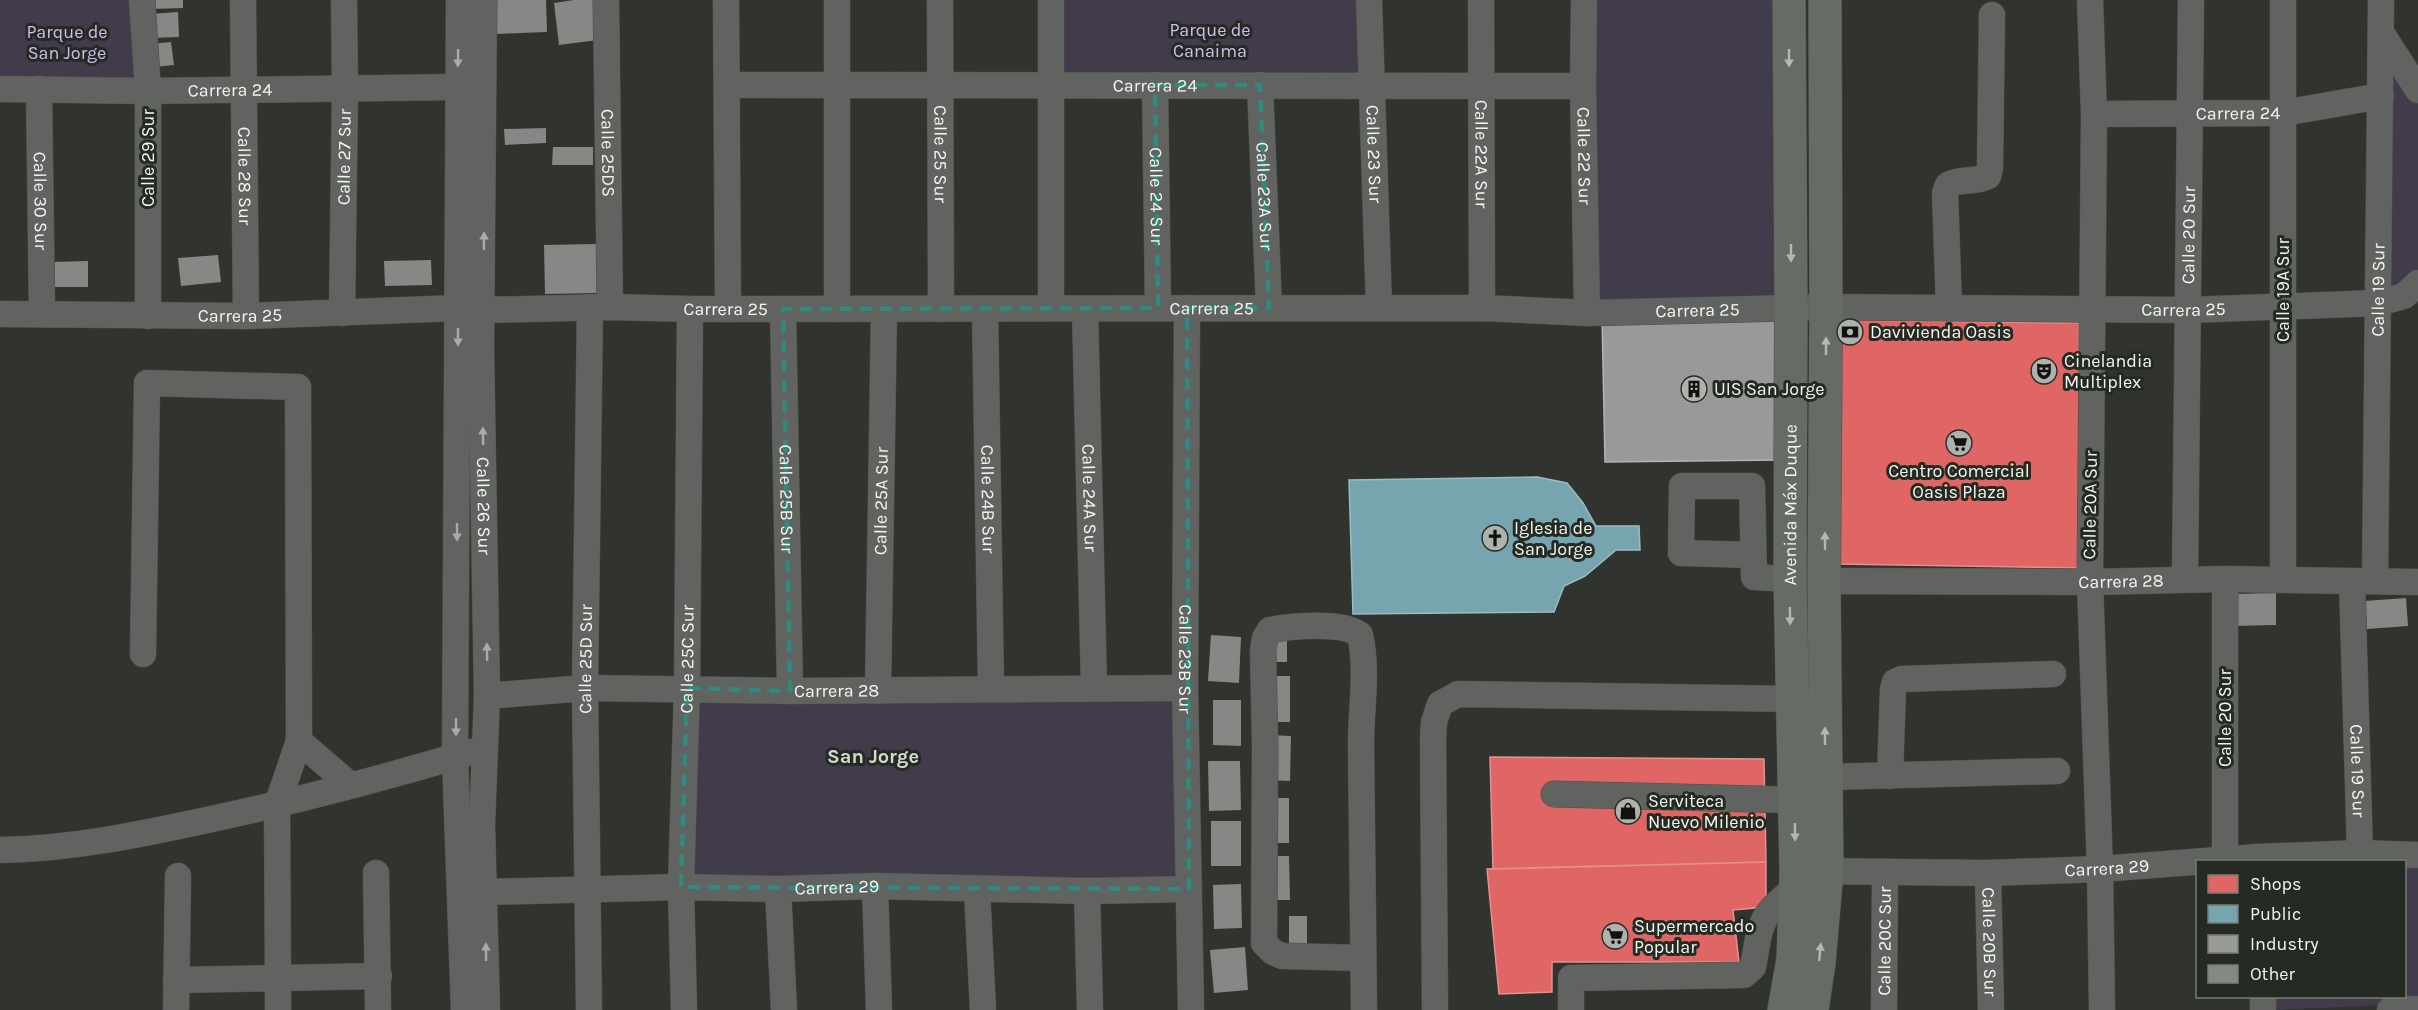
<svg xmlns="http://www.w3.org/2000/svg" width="2418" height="1010" font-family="Karla,sans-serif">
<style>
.green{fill:#423b4b}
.shops{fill:#e06666;stroke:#e5918f;stroke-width:1.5}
.public{fill:#76a5af;stroke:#9bbdc2;stroke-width:1.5}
.industry{fill:#999;stroke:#b4b5b3;stroke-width:1.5}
.building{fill:#858884}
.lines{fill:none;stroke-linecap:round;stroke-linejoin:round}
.minor-casing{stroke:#4c4f4a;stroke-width:27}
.major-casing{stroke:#4c4f4a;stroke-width:34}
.minor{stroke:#60635f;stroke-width:26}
.major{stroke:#666c63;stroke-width:33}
.oneway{fill:#a9aca8}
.oneway2{fill:#b3b8b1}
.marked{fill:none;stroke:#318982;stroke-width:4.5;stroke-dasharray:12 8;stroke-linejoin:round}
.labels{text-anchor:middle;stroke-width:6;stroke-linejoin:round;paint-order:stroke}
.park-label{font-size:18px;fill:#d3bbf2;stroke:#252b22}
.street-label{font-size:18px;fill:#f2f6f0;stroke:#252b22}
.poi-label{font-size:18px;fill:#f2f6f0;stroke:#252b22;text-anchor:start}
.neighbourhood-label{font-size:20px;font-weight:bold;fill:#d2dace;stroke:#252b22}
</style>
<rect width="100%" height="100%" fill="#30332e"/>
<path class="green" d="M0,0H133L134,85L0,84Z
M1058,0H1362L1364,80H1057Z
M1590,0H1786L1788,304L1590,301Z
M2385,49L2418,100V278L2381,296Z
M696,693H1174L1178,886L690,884Z
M2418,859V1004L2269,1010V997L2404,996V862Z"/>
<path class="shops" d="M1839,320L2079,323L2081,568L1837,564Z
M1490,757L1764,759L1766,862L1493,869Z
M1766,862V907L1733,910L1739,962H1552V992L1499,994L1487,869Z"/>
<path class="public" d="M1537,477L1567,483L1583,503L1596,526H1639L1640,550H1616L1585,576L1564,586L1554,612L1353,614L1349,480Z"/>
<path class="industry" d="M1602,317L1784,319L1785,460L1605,462Z"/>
<path class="building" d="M152,0H183V8L152,9Z
M494,0H546L547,32L495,34Z
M574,0H593L598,40L559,45L554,3Z
M178,12L179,37L151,38L150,14Z
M171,42L174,65L153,67L150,44Z
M546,128V143L505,145L504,129Z
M553,147H593V165H552Z
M596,244L597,293L545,294L544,245Z
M218,255L221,282L181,286L178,258Z
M431,260L432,285L385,286L384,261Z
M88,261V287H53V262Z
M2276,593V625L2232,626V594Z
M2406,598L2408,626L2367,629L2365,601Z
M1211,635L1241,637L1239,683L1208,681Z
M1267,637H1287V662H1267Z
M1266,676H1290V722H1266Z
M1213,700H1241V746L1213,745Z
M1268,735L1291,736L1290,781L1267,780Z
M1208,761H1240L1241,810L1209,811Z
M1268,798H1289V843H1268Z
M1211,821H1241V866H1211Z
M1267,856H1289L1290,900H1267Z
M1241,884L1242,928L1214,929L1213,885Z
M1289,916H1307V946H1289Z
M1245,947L1248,990L1214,993L1210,950Z"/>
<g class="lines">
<defs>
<g id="minor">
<path d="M142,0L148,91V316"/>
<path id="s1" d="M243,0L246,316"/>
<path d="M459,0L455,757L464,1010"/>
<path id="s2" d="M484,0L481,348L487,696L482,825L487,1010"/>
<path id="s3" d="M606,0L610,307"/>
<path d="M726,0L728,309"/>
<path d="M837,0V309"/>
<path id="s4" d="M940,0L941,309"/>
<path id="s5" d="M1369,0L1379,308"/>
<path id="s6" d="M1481,0L1482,308"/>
<path id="s7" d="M1584,0L1583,86L1587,313"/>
<path d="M2090,0L2094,114L2090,582L2100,869L2102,1010"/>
<path d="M2283,0V579"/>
<path d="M2382,34L2418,90"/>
<path id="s8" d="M727,85L1583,86"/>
<path id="s9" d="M1155,85L1158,308"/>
<path id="s10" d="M1260,85L1269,308"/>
<path id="s11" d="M0,89L148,91L458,87"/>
<path id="s12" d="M39,89L42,314"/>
<path id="s13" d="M2094,114L2283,113L2381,96"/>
<path d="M1051,308V0"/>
<path id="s14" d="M1187,308L1185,688L1191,1010"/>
<path d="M1949,308L1945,193L1948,185C1960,178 1975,183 1988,176L1990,168L1992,15"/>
<path id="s15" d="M783,309L790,691"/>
<path id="s16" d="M985,309L991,689"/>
<path id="s17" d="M1085,309L1094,687"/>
<path id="s18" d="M342,313L345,89L344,0"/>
<path id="s19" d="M0,314L246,316L458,308L483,310L610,307L690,309L1482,308L1587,313L1826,307L2188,310L2378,303L2404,296L2418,283"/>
<path d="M1753,555L1681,553L1682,486H1752L1754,577L1790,579"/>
<path id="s20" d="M2185,579L2191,0"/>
<path id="s21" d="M1824,581L2090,582L2225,579L2418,582"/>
<path id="s22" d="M2352,581L2360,853"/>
<path id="s23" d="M2375,581L2381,0"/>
<path d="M143,654L147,383L298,387L299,741L350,785"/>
<path id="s24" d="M878,691L884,309"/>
<path id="s25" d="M487,696L585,688L790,691L1185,688"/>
<path d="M299,741L277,805L278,978L379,976"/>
<path d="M1890,776L1893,689L1895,682L1902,679L2053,674"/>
<path d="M1826,777L2057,771"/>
<path d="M1554,794L1795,800"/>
<path d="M0,850C70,849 138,835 207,820C296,801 384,778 471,752"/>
<path d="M2225,858V579"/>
<path id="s26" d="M1810,871L1988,873L2100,869L2258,857L2360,853L2418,855"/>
<path d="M376,873L378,1010"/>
<path id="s27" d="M1988,873L1991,1010"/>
<path d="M875,886L879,1010"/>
<path d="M778,889L784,1010"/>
<path d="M977,890L983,1010"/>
<path d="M1087,891L1090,1010"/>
<path id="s28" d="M485,892L681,887L778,889L875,886L1087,891L1189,889"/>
<path d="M1363,958L1282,956L1273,952L1264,943L1265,746L1263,650L1265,638L1270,630C1291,626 1343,621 1360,635C1368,670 1361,709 1361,744C1362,833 1363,921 1364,1010"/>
<path d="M176,980L278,978V1010"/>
<path d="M2263,996V1010"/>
<path d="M176,1010L178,876"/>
<path id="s29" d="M589,1010L585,688L590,307"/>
<path id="s30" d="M684,1010L681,887L687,688L690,309"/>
<path d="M1435,1010L1433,740L1434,722L1440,704L1458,694L1792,699"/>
<path d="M1571,1010V978L1744,975L1753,967C1761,923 1758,917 1795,888"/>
<path id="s31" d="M1884,1010L1885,872"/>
<path d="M2390,1010L2418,1009"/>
</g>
<g id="major">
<path id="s32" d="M1784,1010L1793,959L1796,872L1790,579L1791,309L1789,0"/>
<path d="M1812,1010L1819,963L1827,871L1824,581L1826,307L1825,0"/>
</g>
</defs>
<use href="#minor" class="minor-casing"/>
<use href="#major" class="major-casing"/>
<use href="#minor" class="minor"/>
<use href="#major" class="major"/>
</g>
<defs><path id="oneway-solid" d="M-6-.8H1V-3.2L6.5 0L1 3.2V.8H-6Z" transform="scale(1.5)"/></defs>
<g class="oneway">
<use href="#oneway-solid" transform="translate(458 58) rotate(91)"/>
<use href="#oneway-solid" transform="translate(484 241) rotate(-89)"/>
<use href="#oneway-solid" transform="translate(458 337) rotate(90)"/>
<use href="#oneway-solid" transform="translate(483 436) rotate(-91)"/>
<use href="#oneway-solid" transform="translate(457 532) rotate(90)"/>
<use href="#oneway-solid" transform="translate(487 652) rotate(-91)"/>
<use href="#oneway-solid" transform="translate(456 727) rotate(90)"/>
<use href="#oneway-solid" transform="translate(486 952) rotate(-91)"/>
</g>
<g class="oneway2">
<use href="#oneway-solid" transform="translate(1789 58) rotate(90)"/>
<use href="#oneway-solid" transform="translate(1791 253) rotate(90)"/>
<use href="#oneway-solid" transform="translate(1826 346) rotate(-90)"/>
<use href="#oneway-solid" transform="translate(1825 541) rotate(-90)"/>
<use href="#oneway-solid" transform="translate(1790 616) rotate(89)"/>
<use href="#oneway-solid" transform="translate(1825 736) rotate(-90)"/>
<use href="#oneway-solid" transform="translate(1795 832) rotate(89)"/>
<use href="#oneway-solid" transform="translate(1820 952) rotate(-85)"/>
</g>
<path class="marked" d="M1155,85H1260L1269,308H1187L1189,889L681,887L687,688L790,691L783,309L1158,308Z"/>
<defs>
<symbol id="bank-disc" viewBox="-11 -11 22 22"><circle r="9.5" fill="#aeb2ac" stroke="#252b22"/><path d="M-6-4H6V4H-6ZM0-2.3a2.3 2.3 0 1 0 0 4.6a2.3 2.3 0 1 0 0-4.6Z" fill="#111"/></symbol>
<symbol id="theatre-disc" viewBox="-11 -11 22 22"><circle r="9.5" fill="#aeb2ac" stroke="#252b22"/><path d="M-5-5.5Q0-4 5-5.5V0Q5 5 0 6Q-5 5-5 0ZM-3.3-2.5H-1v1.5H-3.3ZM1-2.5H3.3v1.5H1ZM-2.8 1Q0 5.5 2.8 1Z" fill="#111"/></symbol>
<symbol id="building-disc" viewBox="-11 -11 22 22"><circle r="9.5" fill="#aeb2ac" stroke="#252b22"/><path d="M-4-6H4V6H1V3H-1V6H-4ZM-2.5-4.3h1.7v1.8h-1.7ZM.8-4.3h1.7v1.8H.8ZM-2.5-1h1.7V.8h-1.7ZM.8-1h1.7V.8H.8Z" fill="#111"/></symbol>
<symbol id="supermarket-disc" viewBox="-11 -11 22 22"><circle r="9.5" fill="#aeb2ac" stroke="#252b22"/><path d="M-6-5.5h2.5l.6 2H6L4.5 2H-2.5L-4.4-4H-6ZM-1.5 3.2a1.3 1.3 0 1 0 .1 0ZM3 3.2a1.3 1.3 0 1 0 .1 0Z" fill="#111"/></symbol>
<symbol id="church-disc" viewBox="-11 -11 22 22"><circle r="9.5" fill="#aeb2ac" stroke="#252b22"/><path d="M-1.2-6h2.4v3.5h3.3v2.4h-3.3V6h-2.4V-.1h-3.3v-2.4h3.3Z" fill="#111"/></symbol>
<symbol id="shop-disc" viewBox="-11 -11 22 22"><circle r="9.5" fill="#aeb2ac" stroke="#252b22"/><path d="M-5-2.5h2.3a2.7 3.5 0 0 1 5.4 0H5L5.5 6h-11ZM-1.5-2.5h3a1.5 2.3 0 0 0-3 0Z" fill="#111"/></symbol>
</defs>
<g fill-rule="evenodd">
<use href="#bank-disc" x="1835" y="317" width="30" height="30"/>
<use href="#theatre-disc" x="2029" y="356" width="30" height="30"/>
<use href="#building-disc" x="1679" y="374" width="30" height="30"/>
<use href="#supermarket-disc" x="1944" y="428" width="30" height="30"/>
<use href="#church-disc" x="1480" y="523" width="30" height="30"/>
<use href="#shop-disc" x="1613" y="796" width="30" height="30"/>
<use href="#supermarket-disc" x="1600" y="921" width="30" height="30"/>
</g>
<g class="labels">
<g class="park-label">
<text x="1210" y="36">Parque de<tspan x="1210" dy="21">Canaima</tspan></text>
<text x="67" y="38">Parque de<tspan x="67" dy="21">San Jorge</tspan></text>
</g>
<g class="street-label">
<text dy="6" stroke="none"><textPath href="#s8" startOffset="428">Carrera 24</textPath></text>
<text dy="6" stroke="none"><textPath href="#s11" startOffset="230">Carrera 24</textPath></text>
<text dy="6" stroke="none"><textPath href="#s13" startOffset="144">Carrera 24</textPath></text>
<text dy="6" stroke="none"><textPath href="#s3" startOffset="153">Calle 25DS</textPath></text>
<text dy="6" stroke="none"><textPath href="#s4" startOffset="154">Calle 25 Sur</textPath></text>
<text dy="6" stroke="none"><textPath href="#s5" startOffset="154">Calle 23 Sur</textPath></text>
<text dy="6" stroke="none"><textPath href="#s6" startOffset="154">Calle 22A Sur</textPath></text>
<text dy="6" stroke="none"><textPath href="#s18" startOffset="156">Calle 27 Sur</textPath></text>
<text dy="6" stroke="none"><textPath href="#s7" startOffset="156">Calle 22 Sur</textPath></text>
<text transform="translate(148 158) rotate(-90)" y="6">Calle 29 Sur</text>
<text dy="6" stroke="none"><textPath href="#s1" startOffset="176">Calle 28 Sur</textPath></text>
<text dy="6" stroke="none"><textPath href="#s9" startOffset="111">Calle 24 Sur</textPath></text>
<text dy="6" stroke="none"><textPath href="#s10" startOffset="111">Calle 23A Sur</textPath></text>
<text dy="6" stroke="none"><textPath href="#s12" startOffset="112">Calle 30 Sur</textPath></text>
<text dy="6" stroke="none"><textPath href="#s20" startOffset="344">Calle 20 Sur</textPath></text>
<text transform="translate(2283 290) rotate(-90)" y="6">Calle 19A Sur</text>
<text dy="6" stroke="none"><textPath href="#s23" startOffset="291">Calle 19 Sur</textPath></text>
<text dy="6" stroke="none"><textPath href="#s19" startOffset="1212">Carrera 25</textPath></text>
<text dy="6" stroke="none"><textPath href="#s19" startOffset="726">Carrera 25</textPath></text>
<text dy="6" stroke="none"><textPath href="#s19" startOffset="2184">Carrera 25</textPath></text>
<text dy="6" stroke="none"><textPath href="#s19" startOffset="1698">Carrera 25</textPath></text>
<text dy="6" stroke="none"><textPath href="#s19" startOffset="240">Carrera 25</textPath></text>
<text dy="6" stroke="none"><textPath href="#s17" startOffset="189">Calle 24A Sur</textPath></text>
<text dy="6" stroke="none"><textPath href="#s16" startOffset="190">Calle 24B Sur</textPath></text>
<text dy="6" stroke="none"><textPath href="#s15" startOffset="190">Calle 25B Sur</textPath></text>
<text dy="6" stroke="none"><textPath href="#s24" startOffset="190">Calle 25A Sur</textPath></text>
<text dy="6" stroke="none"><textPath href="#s2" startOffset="506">Calle 26 Sur</textPath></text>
<text dy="6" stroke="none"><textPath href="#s32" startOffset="506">Avenida Máx Duque</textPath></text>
<text transform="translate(2090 505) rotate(-89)" y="6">Calle 20A Sur</text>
<text dy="6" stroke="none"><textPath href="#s21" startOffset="297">Carrera 28</textPath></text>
<text dy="6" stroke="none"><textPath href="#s29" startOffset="351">Calle 25D Sur</textPath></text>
<text dy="6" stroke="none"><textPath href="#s14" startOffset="351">Calle 23B Sur</textPath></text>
<text dy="6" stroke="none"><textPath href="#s30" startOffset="351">Calle 25C Sur</textPath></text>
<text dy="6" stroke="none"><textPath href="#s25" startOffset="350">Carrera 28</textPath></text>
<text transform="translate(2225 718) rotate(-90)" y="6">Calle 20 Sur</text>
<text dy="6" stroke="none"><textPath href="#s22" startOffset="190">Calle 19 Sur</textPath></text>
<text dy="6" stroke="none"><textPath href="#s26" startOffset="297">Carrera 29</textPath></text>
<text dy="6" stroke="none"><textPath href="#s28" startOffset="352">Carrera 29</textPath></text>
<text dy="6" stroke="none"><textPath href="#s31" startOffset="69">Calle 20C Sur</textPath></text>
<text dy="6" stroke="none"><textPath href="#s27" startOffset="69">Calle 20B Sur</textPath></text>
</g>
<g class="poi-label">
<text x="1870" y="338">Davivienda Oasis</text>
<text x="2064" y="367">Cinelandia<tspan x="2064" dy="21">Multiplex</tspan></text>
<text x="1714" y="395">UIS San Jorge</text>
<text x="1959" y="477" text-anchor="middle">Centro Comercial<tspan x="1959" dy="21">Oasis Plaza</tspan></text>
<text x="1514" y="534">Iglesia de<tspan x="1514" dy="21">San Jorge</tspan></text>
<text x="1648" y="807">Serviteca<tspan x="1648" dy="21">Nuevo Milenio</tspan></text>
<text x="1634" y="932">Supermercado<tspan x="1634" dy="21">Popular</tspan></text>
</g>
<g class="neighbourhood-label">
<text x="873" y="763">San Jorge</text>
</g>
</g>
<rect x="2196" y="860" width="210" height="138" fill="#252b22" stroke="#777c74" stroke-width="1.5"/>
<rect x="2208" y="875" width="30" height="18" fill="#e06666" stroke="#777c74" stroke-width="1.5"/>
<text x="2250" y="890" font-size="18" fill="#f2f6f0">Shops</text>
<rect x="2208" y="905" width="30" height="18" fill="#76a5af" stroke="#777c74" stroke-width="1.5"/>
<text x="2250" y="920" font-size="18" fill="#f2f6f0">Public</text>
<rect x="2208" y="935" width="30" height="18" fill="#999999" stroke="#777c74" stroke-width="1.5"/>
<text x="2250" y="950" font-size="18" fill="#f2f6f0">Industry</text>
<rect x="2208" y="965" width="30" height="18" fill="#858884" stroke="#777c74" stroke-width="1.5"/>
<text x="2250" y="980" font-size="18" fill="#f2f6f0">Other</text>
</svg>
